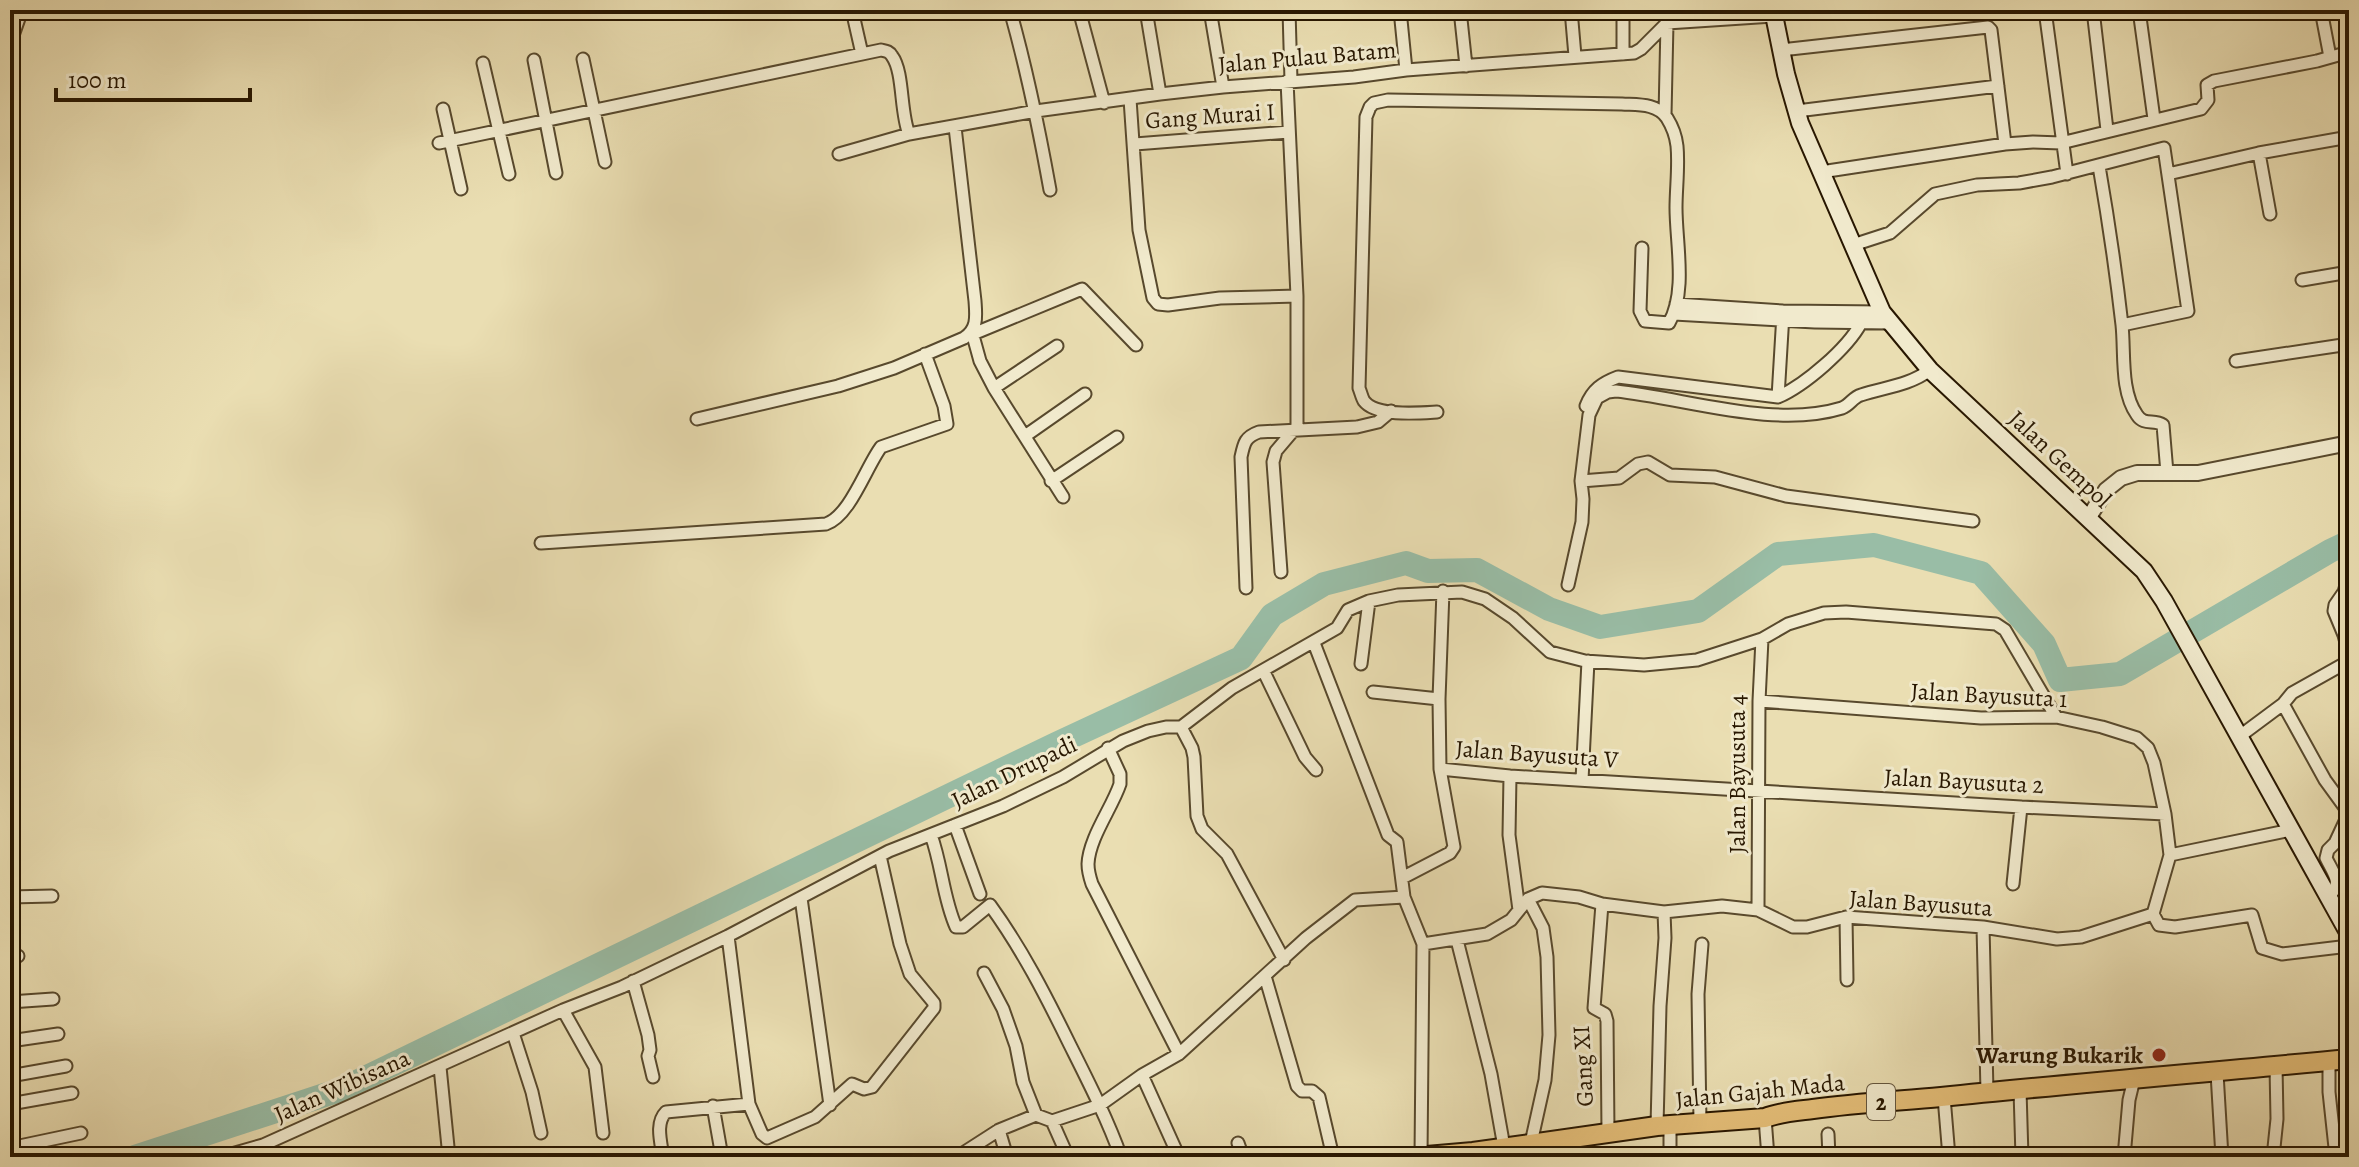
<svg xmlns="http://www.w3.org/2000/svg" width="2359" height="1167" font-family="Alegreya,serif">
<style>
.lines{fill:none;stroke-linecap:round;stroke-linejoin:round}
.river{stroke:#99bda6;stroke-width:24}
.minor-casing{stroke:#58492d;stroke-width:15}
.tertiary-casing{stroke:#58492d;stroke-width:18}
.secondary-casing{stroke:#281701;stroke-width:20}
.trunk-casing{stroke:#281701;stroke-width:22}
.minor{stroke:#f1eacd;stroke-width:11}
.tertiary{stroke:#f1eacd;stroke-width:14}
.secondary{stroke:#f1eacd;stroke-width:16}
.trunk{stroke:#e5bf79;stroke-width:18}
.poi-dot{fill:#8f2418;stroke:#f1eacd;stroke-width:3}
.labels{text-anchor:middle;stroke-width:6;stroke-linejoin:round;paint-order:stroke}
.shield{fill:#f1eacd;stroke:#64563e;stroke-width:2}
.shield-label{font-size:22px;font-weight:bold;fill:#281701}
.street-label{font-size:24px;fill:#281701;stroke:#f1eacd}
.poi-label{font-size:24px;font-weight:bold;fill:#281701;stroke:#f1eacd;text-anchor:end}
</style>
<rect width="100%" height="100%" fill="#eadeb2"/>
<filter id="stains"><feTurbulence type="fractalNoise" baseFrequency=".0025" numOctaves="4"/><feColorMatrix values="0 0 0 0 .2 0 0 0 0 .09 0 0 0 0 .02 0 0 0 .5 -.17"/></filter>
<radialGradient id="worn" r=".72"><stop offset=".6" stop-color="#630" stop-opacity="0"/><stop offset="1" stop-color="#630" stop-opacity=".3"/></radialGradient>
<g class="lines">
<path class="river" d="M135,1157L340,1090L1056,744L1241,658L1272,615L1324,584L1406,563L1428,571L1477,570L1549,609L1600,627L1698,611L1778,554L1874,545L1981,573L2044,644L2060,680L2120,674L2330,551L2349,542"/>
<defs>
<path id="minor" d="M852,10L862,54
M1010,10C1027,70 1039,129 1050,190
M1079,10L1104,103
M1146,10L1160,94
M1210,10L1223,87
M1289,10L1291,81
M1400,10L1406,70
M1460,10L1466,66
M1571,10L1575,56
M2045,10L2067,174
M2093,10L2107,130
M2139,10L2154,119
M2321,10L2330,57
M10,44L22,10
M1781,50L1988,27L1991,30L2005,144
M1623,54V10
M583,59L605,162
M534,60L556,173
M483,63L509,174
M1287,81L1297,296V430
M1130,99L1139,230L1153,298L1158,304L1168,305L1220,298L1297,296
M443,109L461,189
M1797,111L1998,86
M1665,115L1667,23
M439,143L881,50C886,51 889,51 892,56C904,72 900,113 909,134
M1135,144L1289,132
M2259,153L2270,214
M839,154L909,134L1036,111L1160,94L1223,87L1354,77L1406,70L1634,53L1641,49L1667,23L1773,16
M2099,166C2108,218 2116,272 2122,325C2125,353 2120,391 2137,415C2144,426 2154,419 2163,425L2167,473
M1821,172L2005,144L2033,142L2061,143L2201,109L2208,100L2207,85L2214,81L2317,61L2349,52
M2168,174L2259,153L2349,137
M1853,245L1890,233L1935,194L1977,185L2019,183L2052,177L2164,148L2188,311L2122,325
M2302,280L2349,272
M1676,304L1783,311L1882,312
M1674,314L1815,322L1890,323
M972,332L980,361L994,388L1063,497
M973,334L1082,289L1136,345
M2236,361L2349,344
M994,388L1057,346
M1778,397L1783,314
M1586,406C1592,390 1602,383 1618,377L1778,397C1805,385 1847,349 1861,323
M1437,412C1420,413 1376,417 1364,401C1362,398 1361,393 1359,388L1366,117L1370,107L1374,103L1388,100L1622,104C1637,105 1657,103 1667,118C1672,126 1676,137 1677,146C1679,166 1676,188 1676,208C1676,243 1687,292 1669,323L1645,321L1640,311L1642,248
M697,419L838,386L894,368L964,338C978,329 976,316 975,301L955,127
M1025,436L1085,394
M1051,481L1117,437
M1581,481L1619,478L1638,464L1648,462L1670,475L1715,477L1786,496L1973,521
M541,543L826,524C850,516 866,467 881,447L947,424L944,406L925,354
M1281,572L1273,462L1276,451L1293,431
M2349,575L2344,592L2335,605L2334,611L2344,635L2349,654
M1568,585L1582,522L1583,499L1581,481L1589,415L1597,398L1608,392L1616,391C1685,398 1774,429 1842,408C1850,405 1853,397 1861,395C1885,387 1908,386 1930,370
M1246,588L1241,457C1244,443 1245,437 1259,432L1357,427L1378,422L1391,411
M1314,643L1388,835L1397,842L1404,897L1423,944L1421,1156
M1361,664L1369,601
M1264,672L1305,757L1316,770
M1373,692L1439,699
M2283,704L2325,780L2349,813
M1181,727L1192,748L1194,757L1197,816L1202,829L1227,854L1284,960
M2240,736L2283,704L2292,693L2349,661
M1108,748L1120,774V784C1112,808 1089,838 1088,864C1088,870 1090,878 1092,884L1179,1054
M1440,769L1510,776L2021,807L2165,814
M1510,776L1509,835L1519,910
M1582,780L1588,661
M955,825L980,894
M931,835C942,865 943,898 956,927H963L990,905C1022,949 1046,996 1070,1045C1088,1081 1107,1118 1121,1157
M2170,855L2291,830
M1402,878L1450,853L1454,847L1440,769L1439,699L1443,591
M2013,884L2021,807
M10,897L52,896
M2329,897C2343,882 2334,875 2326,858L2328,850L2335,843L2349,813
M801,898L830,1105
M1528,899L1543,928L1547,957L1549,1035L1545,1080L1531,1143
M1602,904L1594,1008L1605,1014L1607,1021L1608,1133
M1758,910L1759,701L1762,639
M2153,914L2159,925L2175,927L2252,915L2262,948L2282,954L2349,946
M1846,917L1847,980
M1983,927L1987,1091
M728,936L889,851L1003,806L1063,777L1123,741L1148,731L1166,727H1181L1232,688L1337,628L1348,610L1369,601L1398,595L1462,592L1485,599L1513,618L1550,652L1585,661L1644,665L1697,660L1762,639L1788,624L1824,613L1846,612L1996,624L2005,630L2056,717
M1457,940L1491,1074L1504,1147
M1423,944L1487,934L1511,920L1528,899L1542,893L1579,897L1602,904L1664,912L1722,906L1758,910L1793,927H1807L1846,917L1983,927L2057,939L2081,937L2153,914L2170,855L2165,814L2154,763L2148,748L2137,738L2102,727L2056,717L1981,718L1759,701
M10,956H18
M984,973L1003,1009L1016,1046L1023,1082L1036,1115
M1265,976L1297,1086L1302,1091H1312L1319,1097L1333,1157
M633,981L648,1035L650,1050L648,1056L653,1077
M10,1002L53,999
M563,1010L595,1067L603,1133
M513,1033L532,1092L541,1133
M10,1041L58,1034
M2329,1061V1092L2336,1157
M440,1067L449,1157
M2217,1073L2222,1157
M1142,1075L1179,1157
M10,1076L66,1066
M2020,1090L2022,1157
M1944,1097L1949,1157
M10,1104L72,1093
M713,1106L722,1157
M1765,1118L1768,1157
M1052,1121L1068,1157
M1700,1122L1698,994L1702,944
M1670,1125V1157
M1657,1126L1660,1006L1665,938L1664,912
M999,1130L1007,1157
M1828,1134L1829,1157
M1238,1143L1243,1157
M10,1148L81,1133
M221,1157L263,1145L563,1010L622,987L728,936L749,1104L762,1134L767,1138L815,1117L852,1084L864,1089L872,1087L934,1008V1003L910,974L900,944L880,856
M569,1157L585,1156
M663,1157C661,1142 655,1123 666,1112L749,1104
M957,1157L999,1130L1036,1115L1052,1121L1100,1105L1142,1075L1179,1054L1306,938L1355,900L1404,897
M1560,1157L1562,1140
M2124,1157L2129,1100L2134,1079
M2273,1157L2277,1119L2276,1066"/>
<path id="tertiary" d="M2089,517L2106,490L2121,478L2137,473H2198L2349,443"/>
<path id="secondary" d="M1773,10L1786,74L1800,123L1882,312L1930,370L2144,571L2164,601L2349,934"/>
<path id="trunk" d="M1415,1157L1473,1152L1657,1126L1765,1118C1780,1112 1797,1111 1813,1109C1856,1103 1898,1101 1941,1097C2077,1083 2213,1072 2349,1059"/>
</defs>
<use href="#minor" class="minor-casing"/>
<use href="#tertiary" class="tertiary-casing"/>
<use href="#secondary" class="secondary-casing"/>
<use href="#trunk" class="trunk-casing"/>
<use href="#minor" class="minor"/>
<use href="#tertiary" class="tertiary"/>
<use href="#secondary" class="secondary"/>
<use href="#trunk" class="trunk"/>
</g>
<circle class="poi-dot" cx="2159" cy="1055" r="8"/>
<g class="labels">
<rect class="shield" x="1867" y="1084" width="28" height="36" rx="6"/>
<g class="shield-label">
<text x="1881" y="1110">2</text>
</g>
<g class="street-label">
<text transform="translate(1307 57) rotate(-5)" y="8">Jalan Pulau Batam</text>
<text transform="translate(1210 116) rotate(-4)" y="8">Gang Murai I</text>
<text transform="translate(2060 459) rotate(43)" y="8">Jalan Gempol</text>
<text transform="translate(1989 695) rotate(3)" y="8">Jalan Bayusuta 1</text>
<text transform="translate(1537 754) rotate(4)" y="8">Jalan Bayusuta V</text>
<text transform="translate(1014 772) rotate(-26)" y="8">Jalan Drupadi</text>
<text transform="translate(1737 774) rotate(-90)" y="8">Jalan Bayusuta 4</text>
<text transform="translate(1964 781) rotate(3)" y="8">Jalan Bayusuta 2</text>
<text transform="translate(1921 903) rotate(4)" y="8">Jalan Bayusuta</text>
<text transform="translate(1583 1066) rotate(-93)" y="8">Gang XI</text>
<text transform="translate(342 1086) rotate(-24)" y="8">Jalan Wibisana</text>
<text transform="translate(1760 1091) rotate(-6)" y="8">Jalan Gajah Mada</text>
</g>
<g class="poi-label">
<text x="2143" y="1063">Warung Bukarik</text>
</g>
</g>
<rect width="2359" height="1167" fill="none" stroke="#eadeb2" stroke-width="40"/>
<rect x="12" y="12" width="2335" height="1143" fill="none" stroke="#281701" stroke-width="4"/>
<rect x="20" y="20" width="2319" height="1127" fill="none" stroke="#281701" stroke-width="2"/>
<path d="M56 88v12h194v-12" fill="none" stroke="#281701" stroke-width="4"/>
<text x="68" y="88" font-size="24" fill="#281701" stroke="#f1eacd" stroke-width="6" paint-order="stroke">100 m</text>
<rect width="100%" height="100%" filter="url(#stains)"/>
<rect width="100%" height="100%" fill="url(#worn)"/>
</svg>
